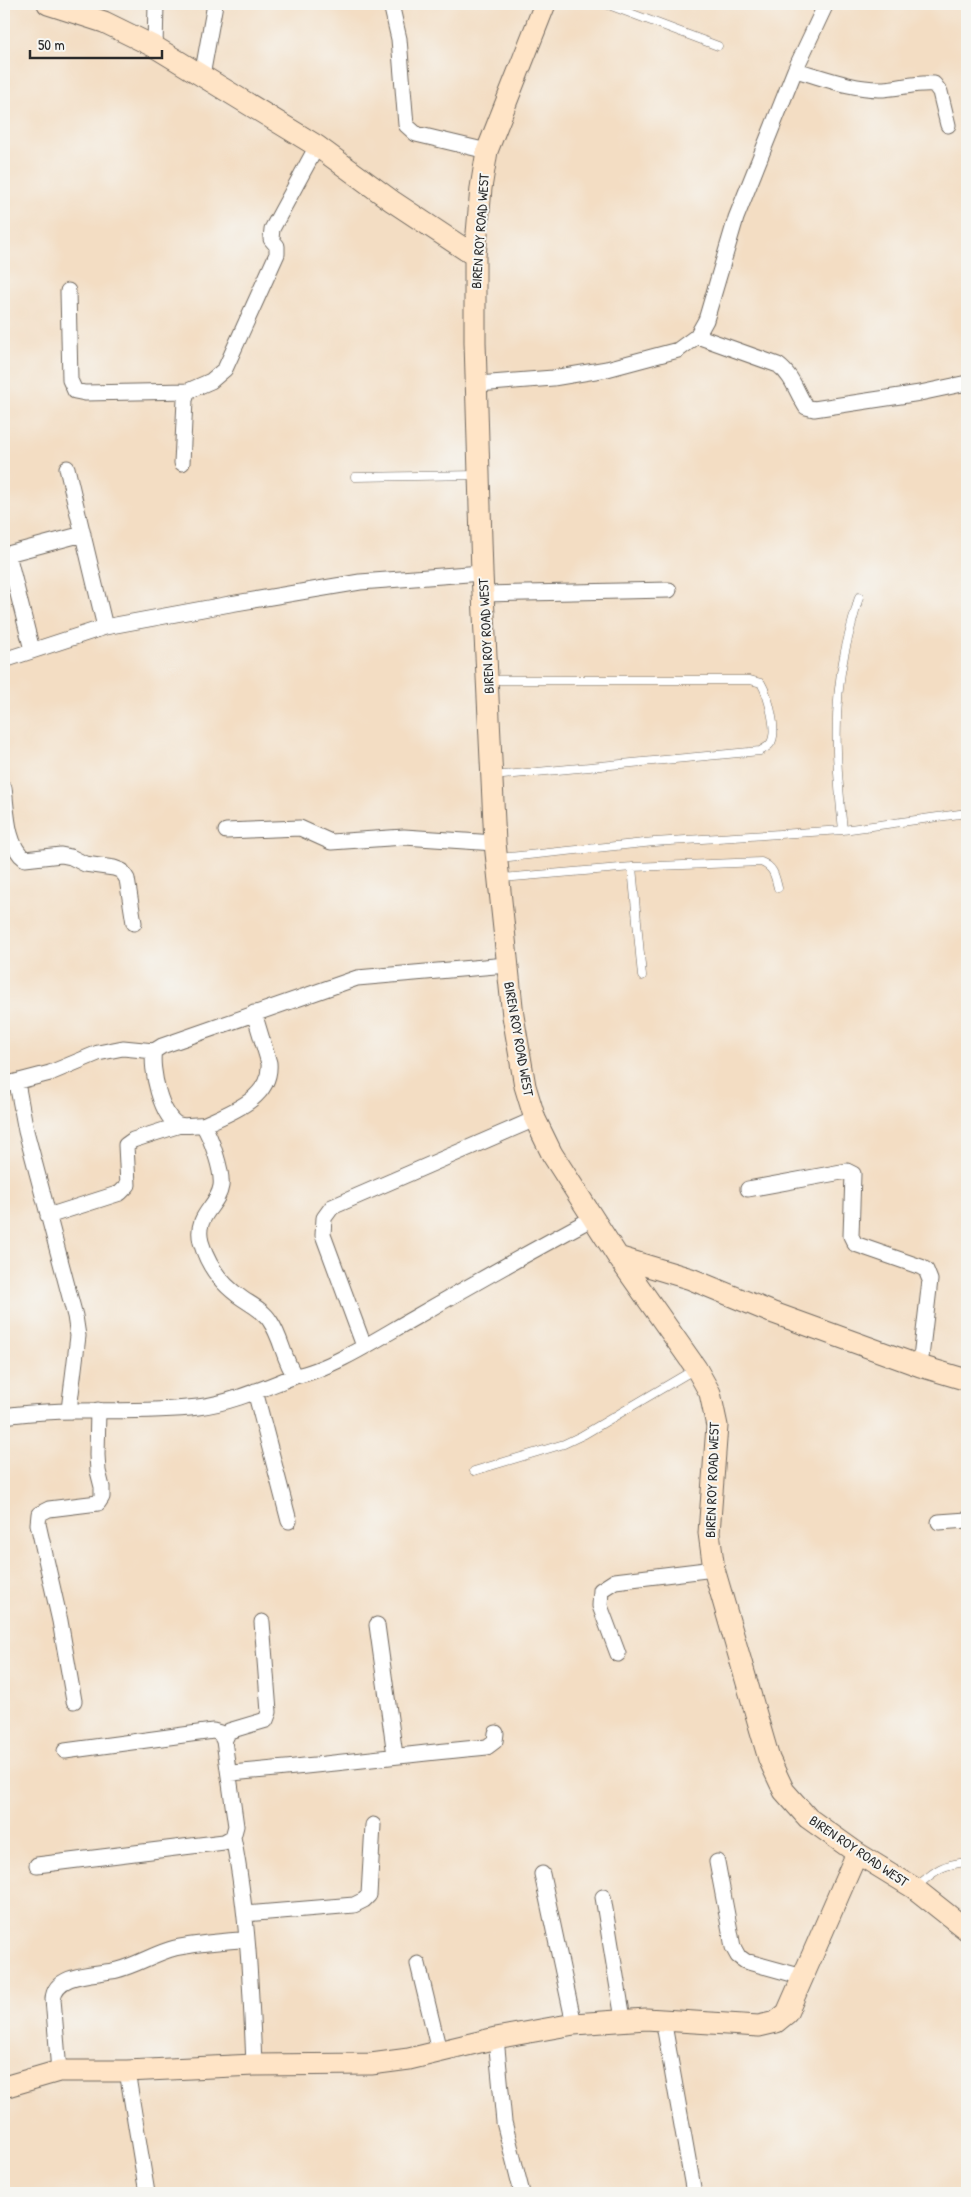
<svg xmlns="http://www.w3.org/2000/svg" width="971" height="2197" font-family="'Patrick Hand',sans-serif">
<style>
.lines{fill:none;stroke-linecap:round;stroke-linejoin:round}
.lane-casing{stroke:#716960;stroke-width:9}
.street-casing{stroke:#716960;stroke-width:17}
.secondary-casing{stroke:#716960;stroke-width:23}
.lane{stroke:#fff;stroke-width:8}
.street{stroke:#fff;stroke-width:15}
.secondary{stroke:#ffe4c6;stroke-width:21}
.labels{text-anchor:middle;stroke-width:4;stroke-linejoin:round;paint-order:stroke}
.street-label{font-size:14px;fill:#2b2b2b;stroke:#f6f6f2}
</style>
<rect width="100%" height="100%" fill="#f6f6f2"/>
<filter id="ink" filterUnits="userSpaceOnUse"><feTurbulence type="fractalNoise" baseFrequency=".02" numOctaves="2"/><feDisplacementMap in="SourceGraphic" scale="10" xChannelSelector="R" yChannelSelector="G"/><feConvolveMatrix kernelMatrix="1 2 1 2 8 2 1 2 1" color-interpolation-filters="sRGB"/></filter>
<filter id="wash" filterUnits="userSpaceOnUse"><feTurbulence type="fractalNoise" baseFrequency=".0096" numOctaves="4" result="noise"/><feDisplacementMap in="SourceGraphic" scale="20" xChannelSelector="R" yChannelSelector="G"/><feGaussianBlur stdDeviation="1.12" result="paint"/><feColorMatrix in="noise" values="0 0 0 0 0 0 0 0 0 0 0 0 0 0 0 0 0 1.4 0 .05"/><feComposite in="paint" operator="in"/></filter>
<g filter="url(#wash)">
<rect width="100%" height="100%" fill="#f3ddc3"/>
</g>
<g filter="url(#ink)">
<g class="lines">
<defs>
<path id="lane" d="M606,4L718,46
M355,477L478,475
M488,680H750L761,683C768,695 779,733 770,744C768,747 763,749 760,751L493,776
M843,830C837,773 832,713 844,656C848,636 854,616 859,597
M499,858L654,842L843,830L967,813
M632,867L642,976
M501,878L632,867L761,862C774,867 775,876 778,888
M474,1471L564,1444L583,1435L695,1369
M916,1887C936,1870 940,1865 967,1862"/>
<path id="street" d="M391,4L399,39L406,125L416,134L487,151
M155,47L156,4
M795,70C822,77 851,89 879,89C898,89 915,82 934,84L940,92L948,125
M202,76L215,4
M68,291L70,380L75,391L85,393L188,391
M697,336L778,365C793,376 796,392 806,407L814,409L920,393L967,383
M478,384L553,378L607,369L678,350L697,336L706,320L736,218L795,70L826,4
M182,463L185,400L188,391L211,381L225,369L277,254V246L271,239L272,229L317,146
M67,468L105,627
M8,554L32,650
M4,555L83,534
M484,594L669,590
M4,660L105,627L230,604L360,582L482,573
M4,788C7,810 6,845 25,859L61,855L71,857L85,864L114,868L122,871L127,879L134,923
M226,831L300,828L331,842L404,837L495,843
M507,965L357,978L162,1046L154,1051C150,1067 161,1119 179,1125C186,1127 196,1124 203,1125C211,1137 223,1172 221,1186C218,1207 194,1215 201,1242C208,1267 222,1285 243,1299C252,1305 264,1311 270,1321C282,1338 283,1359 295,1376C330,1370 382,1336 414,1318C473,1284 533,1250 593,1218
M17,1083L26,1131L75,1316L78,1336L69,1410
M4,1085L50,1073L98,1053L123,1048L154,1051
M203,1125C229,1113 272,1099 269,1063L254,1013
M748,1189L847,1171L853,1174L851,1236L855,1244L921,1267L926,1270L930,1280L920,1366
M48,1216L120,1193L128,1185L126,1145L133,1140L180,1125
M364,1346L323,1235L324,1218L332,1207L535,1119
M255,1391L289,1521
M4,1416C68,1406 133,1415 198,1407C231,1403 264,1388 295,1376
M939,1522L967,1520
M377,1625L395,1755
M618,1654L600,1606L601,1590L615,1581L714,1569
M74,1701L60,1621L38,1524L39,1514L49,1509L98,1503L102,1497V1487L98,1471L97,1455L98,1410
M224,1741L229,1731L266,1720L269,1712L262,1622
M230,1773C316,1766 401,1755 487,1747L495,1741L496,1733
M233,1837C248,1912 251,1989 254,2065
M717,1862L733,1947L738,1956L745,1961L803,1977
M37,1865L224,1842L233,1837L236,1826L224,1741L220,1733L213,1731L65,1751
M542,1874L574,2024
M603,1897L623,2019
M245,1914L354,1905L364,1900L369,1895L373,1825
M418,1964L439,2051
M663,2019L694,2193
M496,2038L504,2122L522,2193
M59,2071L53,1999C55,1972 97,1975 117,1970C137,1965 155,1953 175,1948C198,1943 223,1942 247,1939
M127,2071L147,2193"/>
<path id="secondary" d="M48,4L104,22L155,47L317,146L392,201L475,256
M545,4L487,151L481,188L475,256V342L482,573L495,843L513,1016L525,1086L535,1119L552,1154L618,1257L696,1368L710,1393L717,1426L709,1533L714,1569L769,1759L784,1791L808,1818L857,1853L914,1888L967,1930
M618,1257L691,1279L771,1312L920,1366L967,1380
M4,2087L59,2071H127L254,2065L371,2064L409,2059L496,2038L574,2024L646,2019L759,2026L776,2022L787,2013L857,1853"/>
</defs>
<use href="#lane" class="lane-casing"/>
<use href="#street" class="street-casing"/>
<use href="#secondary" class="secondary-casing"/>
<use href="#lane" class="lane"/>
<use href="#street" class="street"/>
<use href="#secondary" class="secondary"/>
</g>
</g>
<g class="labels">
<g class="street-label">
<text transform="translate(480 231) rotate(-86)" y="5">BIREN ROY ROAD WEST</text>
<text transform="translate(486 636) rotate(-93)" y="5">BIREN ROY ROAD WEST</text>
<text transform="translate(519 1039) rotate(80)" y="5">BIREN ROY ROAD WEST</text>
<text transform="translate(712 1480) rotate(-88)" y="5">BIREN ROY ROAD WEST</text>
<text transform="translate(859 1851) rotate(34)" y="5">BIREN ROY ROAD WEST</text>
</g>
</g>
<rect width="971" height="2197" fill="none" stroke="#f6f6f2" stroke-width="20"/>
<path d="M30 50v8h132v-8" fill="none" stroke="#2b2b2b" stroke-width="2.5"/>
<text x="38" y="50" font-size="15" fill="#2b2b2b" stroke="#f6f6f2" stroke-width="4" paint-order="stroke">50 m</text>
</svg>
